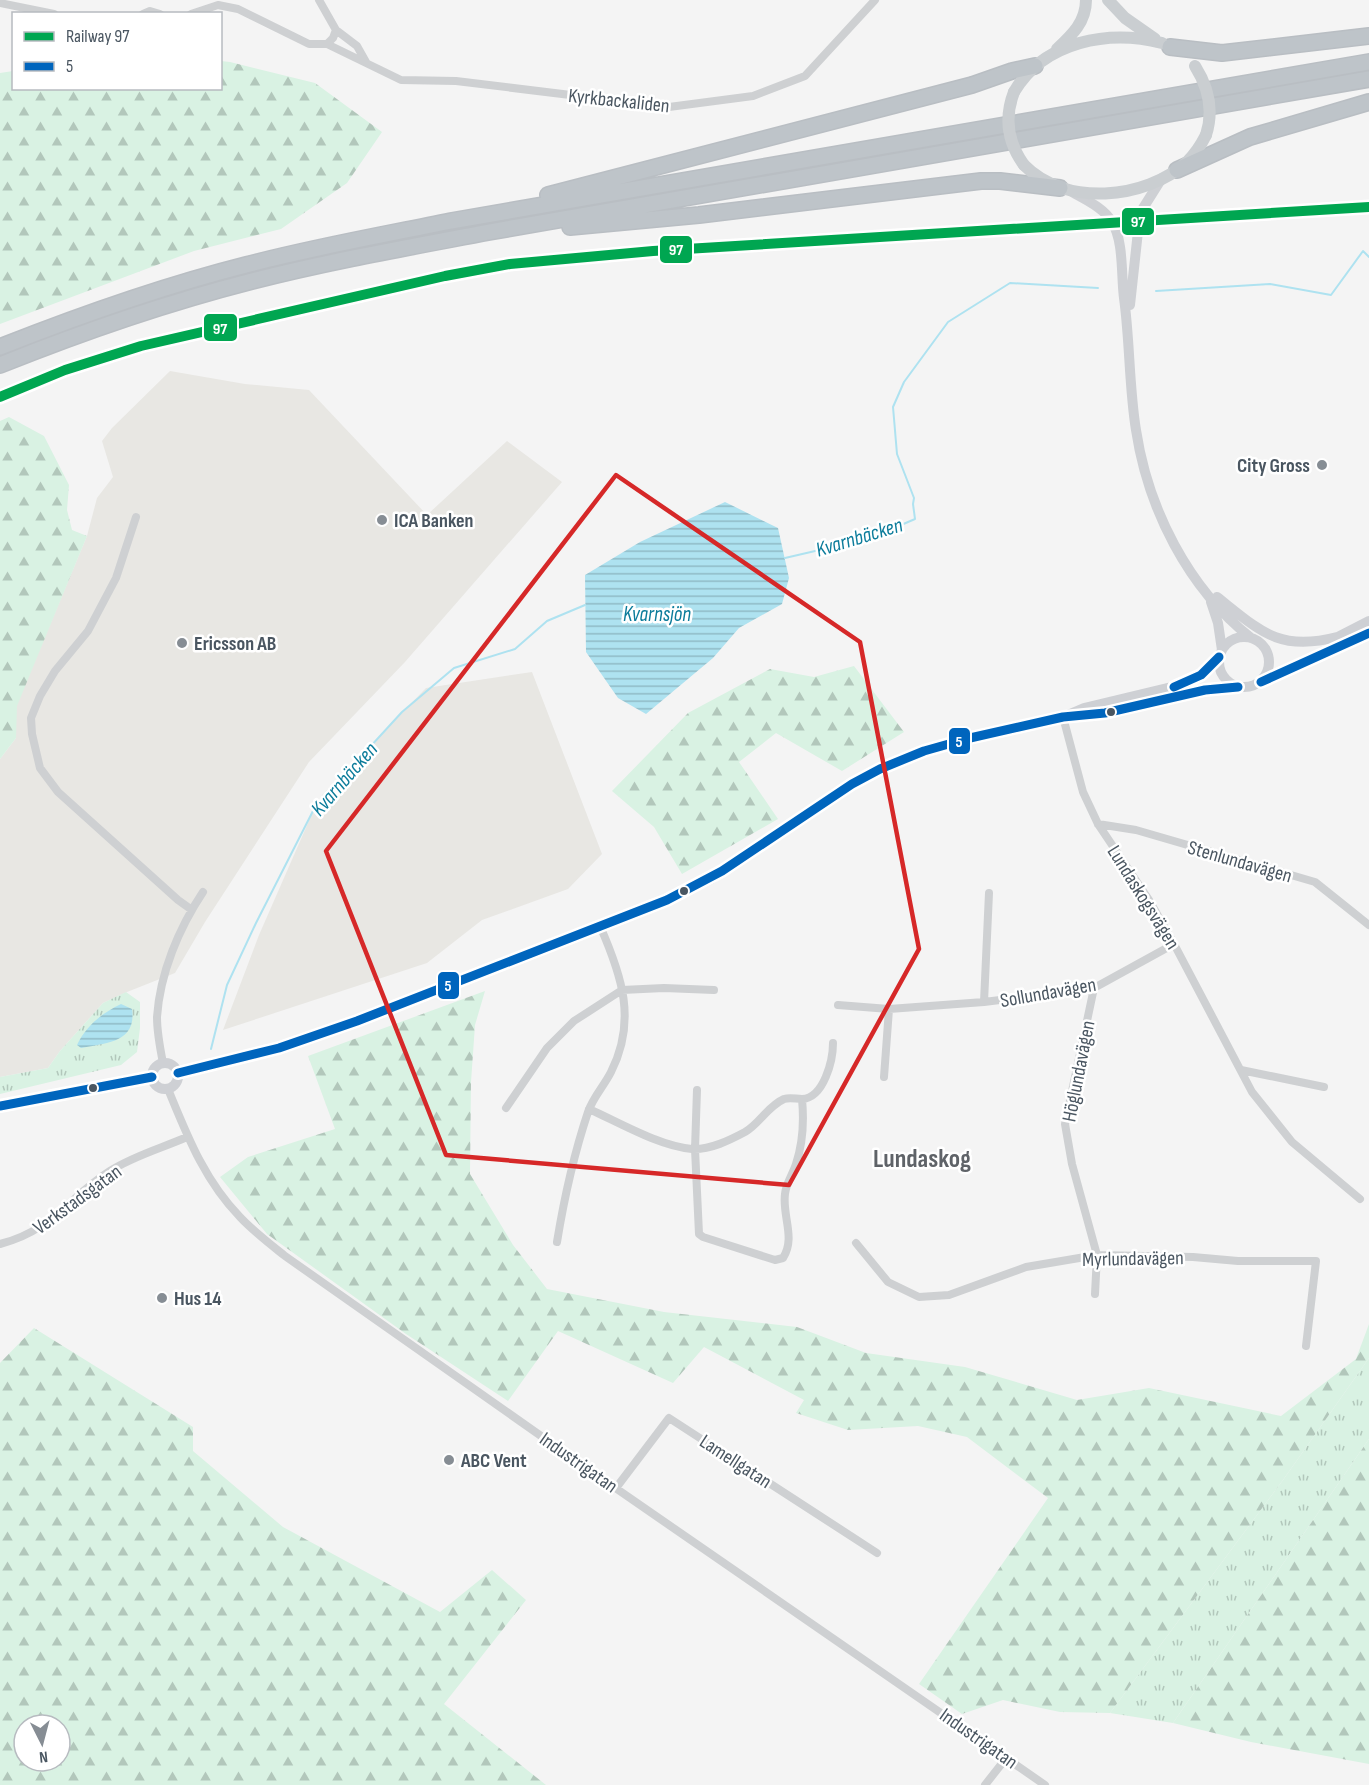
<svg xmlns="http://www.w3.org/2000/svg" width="1369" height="1785" font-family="'Sofia Sans Condensed',sans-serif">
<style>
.commercial{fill:#e8e7e3}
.grass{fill:url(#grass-tufts)}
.forest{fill:url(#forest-firs);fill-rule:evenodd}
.water{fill:url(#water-rules)}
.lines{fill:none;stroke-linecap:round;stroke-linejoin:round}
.stream{stroke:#aee2f0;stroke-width:2}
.highway-casing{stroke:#b9bec3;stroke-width:18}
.street{stroke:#ced0d2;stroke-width:8}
.secondary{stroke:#ced0d4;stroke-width:10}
.primary{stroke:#caced1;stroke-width:12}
.highway{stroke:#bec4c9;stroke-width:15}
.primary-bridge{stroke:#caced1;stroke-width:12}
.bus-1-casing{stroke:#fff;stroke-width:14}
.bus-1{stroke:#0065bd;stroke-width:9}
.rail-1-casing{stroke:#fff;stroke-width:15}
.rail-1{stroke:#00a651;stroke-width:10}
.marked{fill:none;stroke:#d62828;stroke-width:4.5;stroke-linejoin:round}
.poi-dot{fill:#868d94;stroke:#fff;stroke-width:2}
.bus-dot{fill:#4a5661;stroke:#fff;stroke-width:2}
.labels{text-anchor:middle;stroke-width:5;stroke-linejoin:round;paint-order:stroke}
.street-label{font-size:20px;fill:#4a5661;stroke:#fff}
.poi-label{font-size:20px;font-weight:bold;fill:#4a5661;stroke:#fff;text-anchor:start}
.water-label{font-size:21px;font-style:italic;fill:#0c7c9b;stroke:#fff}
.district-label{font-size:26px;font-weight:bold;fill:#5f6368;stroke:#fff}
.line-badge{stroke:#fff;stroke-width:2}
.badge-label{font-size:16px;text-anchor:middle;font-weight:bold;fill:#fff}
</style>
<defs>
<pattern id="grass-tufts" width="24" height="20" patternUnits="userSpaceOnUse" patternTransform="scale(1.5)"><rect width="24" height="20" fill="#d9f2e3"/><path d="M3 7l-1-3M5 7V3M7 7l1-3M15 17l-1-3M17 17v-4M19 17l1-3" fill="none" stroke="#b2c7bb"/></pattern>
<pattern id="forest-firs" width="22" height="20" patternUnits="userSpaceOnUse" patternTransform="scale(1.5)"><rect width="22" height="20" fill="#d9f2e3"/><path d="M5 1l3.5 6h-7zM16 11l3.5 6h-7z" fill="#b2c7bb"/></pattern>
<pattern id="water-rules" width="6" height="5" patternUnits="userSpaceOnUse" patternTransform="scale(1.5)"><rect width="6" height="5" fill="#aee2f0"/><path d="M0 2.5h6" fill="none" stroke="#90bac6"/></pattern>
</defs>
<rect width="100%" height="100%" fill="#f4f4f4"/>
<path class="commercial" d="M170,371L245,384L309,390L427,515L507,441L562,482L405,662L309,762L205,922L175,973L127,992L103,1003L60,1051L48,1068L0,1077V759L16,738V706L87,536L97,498L113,477L102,441L112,428Z
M532,672L602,854L568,889L482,920L427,963L223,1030L259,935L315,807L323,794L426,688Z"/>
<path class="grass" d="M126,992L140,1002V1028L137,1052L121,1065L0,1094V1077L48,1068L60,1051L103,1003Z
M1369,1358V1439L1173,1723L1110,1713L1283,1480Z"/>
<path class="forest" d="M221,61L230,62L315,83L382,132L347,183L281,229L194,251L0,324V73L13,71L14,88H220Z
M9,417L44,436L69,485L67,510L72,530L87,536L17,706L16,738L0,759V421Z
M854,666L904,732L842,771L776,733L739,762L778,819L682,874L654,827L612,791L688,713L770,669L814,677Z
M485,991L475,1025L471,1082L470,1174L513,1245L547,1289L664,1312L797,1327L866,1353L965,1367L1077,1400L1149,1388L1281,1416L1356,1359L1369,1324V1358L1283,1480L1110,1713L1060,1712L1003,1700L962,1714L919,1684L1048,1498L967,1437L918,1426L848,1430L796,1413L804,1400L704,1347L673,1383L558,1331L508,1401L406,1334L267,1234L220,1177L248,1157L335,1129L308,1056Z
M34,1328L193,1427V1451L283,1527L440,1612L492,1570L526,1600L444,1704L546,1785H0V1363ZM24,1725H60V1761H24Z
M1369,1439V1764L1251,1742L1173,1723Z"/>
<path class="water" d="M725,502L778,528L789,578L782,604L739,628L713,658L646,714L618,698L586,652L585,575L640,542Z
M121,1004L132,1009C137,1043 105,1043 81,1048L77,1045C86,1026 102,1013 121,1004Z"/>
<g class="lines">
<path class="stream" d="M1156,291L1270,284L1331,295L1363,251L1369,257
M785,558L871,538L915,519L913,504L914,498L897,454L893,407L904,382L948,322L1010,283L1098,288
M211,1049L227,985L256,923L315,807L402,712L454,668L515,649L547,621L585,605"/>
<defs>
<path id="highway" d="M1170,47L1222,53L1369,36
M1177,170L1250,137L1369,102
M548,195L972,85L1012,71L1035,66
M570,227L699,215L981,181H1000L1060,188
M0,347C81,315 163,286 246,265C314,247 383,235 451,221L1369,62
M0,365C82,332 166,303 252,281C330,261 410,247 489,232L1369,79"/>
</defs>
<use href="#highway" class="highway-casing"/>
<path class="street" d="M319,0L336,30L357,46L366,62
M0,3L54,14
M143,14L150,11L160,14
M191,14L218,5L238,9L309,44H327L401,80L456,81L669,107L753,96L805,76L875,0
M327,44L333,38L336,30
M136,517L116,578L88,631L55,671L40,696L31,718L32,734L40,768L58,792L178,900L192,910
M1063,717L1083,792L1098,824L1149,900L1174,944L1252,1092L1292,1142L1360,1199
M1098,824L1136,830L1315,882L1369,925
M1094,988L1065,1124L1072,1164L1097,1255L1095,1294
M984,1002L989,893
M838,1005L889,1009L984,1002L1094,988L1174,944
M163,1063C160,1048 157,1032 157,1017C160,973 179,928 203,892
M1241,1070L1324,1087
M884,1077L889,1009
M168,1089C187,1135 204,1180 240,1217C253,1231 270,1244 285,1256L588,1469L1045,1785
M697,1090L695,1149L699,1234L703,1237L775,1260L783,1258C796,1238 782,1216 785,1194C786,1183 793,1174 796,1164C803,1143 804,1120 802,1099
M506,1108L547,1048L574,1021L622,990L664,988L714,990
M589,1109C620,1123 659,1146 692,1149C710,1150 730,1140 745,1132C759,1124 768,1106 784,1099C790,1097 796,1099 802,1099C824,1098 833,1060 833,1043
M557,1242C564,1199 574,1154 588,1112C593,1097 604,1086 611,1072C637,1021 622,976 600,926
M856,1243L888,1282L919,1297L949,1295L1026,1267L1097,1255L1193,1257L1238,1261H1316L1306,1346
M0,1244C52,1231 69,1197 110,1171C133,1156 162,1148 187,1137
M616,1488L669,1418L877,1553
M985,1785L1007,1757"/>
<path class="secondary" d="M1072,192C1086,200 1104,208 1112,222C1124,241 1121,276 1124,298C1130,342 1129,387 1136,430C1148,509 1188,588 1251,638
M1130,305L1140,213L1162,178
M1217,597C1260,631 1279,652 1337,637
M1211,602L1218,623L1222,650
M1219 662a25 25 0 1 1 50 0a25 25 0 1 1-50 0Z
M1332,640L1369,621
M1262,681L1369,633
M1070,717C1104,716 1140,706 1174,698C1197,692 1214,687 1238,687
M152 1076a13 13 0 1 1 26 0a13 13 0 1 1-26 0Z
M178,1073L279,1048L357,1021L536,952L684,892L711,879L853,784L908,757L952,742L1063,717L1084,708L1184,684L1208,669L1219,657
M0,1106L152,1077"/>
<path class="primary" d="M1108,0L1125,18L1155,39
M1057,49C1072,35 1086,22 1086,0
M1014,92C1044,41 1109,29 1162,43
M1024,165C1065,207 1145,200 1187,162C1195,154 1201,145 1206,135"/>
<use href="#highway" class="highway"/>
<path class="primary-bridge" d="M1195,66C1209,88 1214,110 1206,135
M1014,92C1004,118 1008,143 1024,165"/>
<defs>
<path id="bus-1" d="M1261,682L1369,633
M1174,687L1201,675L1219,657
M178,1073L279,1048L357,1021L667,900L722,871L852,784L880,769L924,751L970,738L1063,717L1105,713L1205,690L1238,687
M0,1106L152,1077"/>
</defs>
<use href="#bus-1" class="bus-1-casing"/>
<use href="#bus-1" class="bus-1"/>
<defs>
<path id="rail-1" d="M0,397L65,370L141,346L445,276L510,264L653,251L1369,207"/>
</defs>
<use href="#rail-1" class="rail-1-casing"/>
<use href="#rail-1" class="rail-1"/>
</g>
<path class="marked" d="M616,475L860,642L919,949L789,1185L446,1155L326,851Z"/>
<g class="poi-dot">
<circle cx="1322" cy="465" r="6"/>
<circle cx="382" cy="520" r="6"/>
<circle cx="182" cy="643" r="6"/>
<circle cx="162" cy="1298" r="6"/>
<circle cx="449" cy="1460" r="6"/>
</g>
<g class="bus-dot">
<circle cx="1111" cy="712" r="5"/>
<circle cx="684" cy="891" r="5"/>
<circle cx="93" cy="1088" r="5"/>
</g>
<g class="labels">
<g class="street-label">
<text transform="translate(619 100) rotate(6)" y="7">Kyrkbackaliden</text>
<text transform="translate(1240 861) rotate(16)" y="7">Stenlundavägen</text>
<text transform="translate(1144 897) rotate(58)" y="7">Lundaskogsvägen</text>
<text transform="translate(1048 992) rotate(-10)" y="7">Sollundavägen</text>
<text transform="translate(1078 1071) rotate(-79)" y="7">Höglundavägen</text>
<text transform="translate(77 1199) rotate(-36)" y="7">Verkstadsgatan</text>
<text transform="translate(1133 1258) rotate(-1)" y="7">Myrlundavägen</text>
<text transform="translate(736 1461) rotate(33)" y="7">Lamellgatan</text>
<text transform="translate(579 1462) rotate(35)" y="7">Industrigatan</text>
<text transform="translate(979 1738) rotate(35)" y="7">Industrigatan</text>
</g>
<g class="poi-label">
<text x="1310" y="472" text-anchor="end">City Gross</text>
<text x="394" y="527">ICA Banken</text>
<text x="194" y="650">Ericsson AB</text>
<text x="174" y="1305">Hus 14</text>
<text x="461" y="1467">ABC Vent</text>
</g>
<g class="water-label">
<text transform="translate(859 537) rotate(-17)" y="7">Kvarnbäcken</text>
<text x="657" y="621">Kvarnsjön</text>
<text transform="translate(344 779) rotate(-49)" y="7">Kvarnbäcken</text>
</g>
<g class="district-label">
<text x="922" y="1167">Lundaskog</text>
</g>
</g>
<g class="line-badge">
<rect x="1121" y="207" width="34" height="29" rx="6" fill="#00a651"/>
<rect x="659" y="235" width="34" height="29" rx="6" fill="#00a651"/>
<rect x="203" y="313" width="35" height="29" rx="6" fill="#00a651"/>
<rect x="948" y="727" width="23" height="28" rx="6" fill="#0065bd"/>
<rect x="437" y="971" width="23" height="29" rx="6" fill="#0065bd"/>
</g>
<g class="badge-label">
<text x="1138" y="227">97</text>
<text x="676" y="255">97</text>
<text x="220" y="334">97</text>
<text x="959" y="747">5</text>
<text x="448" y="991">5</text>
</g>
<rect x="12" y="12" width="210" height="78" fill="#ffffff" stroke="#b7bbc0" stroke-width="1.5"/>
<rect x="24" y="32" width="30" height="9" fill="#00a651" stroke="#b7bbc0" stroke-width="1.5"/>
<text x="66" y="42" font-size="18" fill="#4a5661">Railway 97</text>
<rect x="24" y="62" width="30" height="9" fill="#0065bd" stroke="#b7bbc0" stroke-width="1.5"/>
<text x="66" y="72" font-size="18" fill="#4a5661">5</text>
<g transform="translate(42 1743) rotate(174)"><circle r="28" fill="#ffffff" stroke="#b7bbc0" stroke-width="1.5"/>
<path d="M0-4.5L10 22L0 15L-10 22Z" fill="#868d94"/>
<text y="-9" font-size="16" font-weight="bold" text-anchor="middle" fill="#4a5661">N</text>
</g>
</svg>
